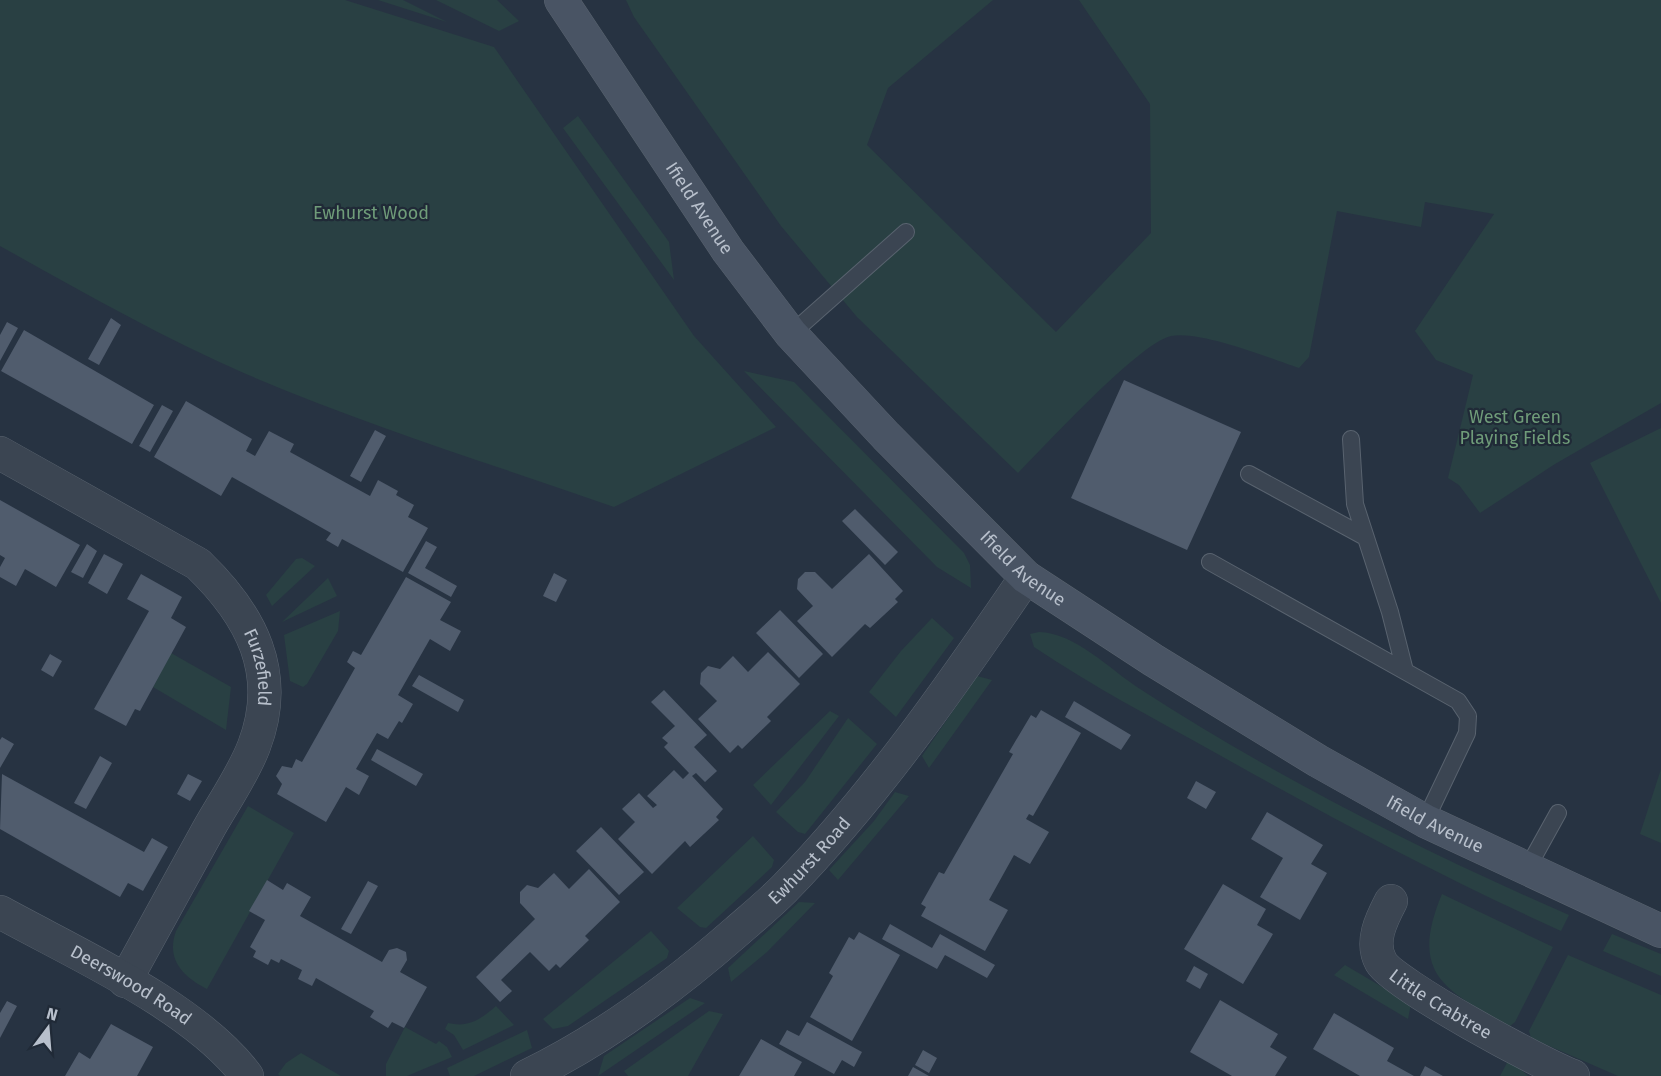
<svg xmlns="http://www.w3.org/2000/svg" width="1661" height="1076" font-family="'Fira Sans',sans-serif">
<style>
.green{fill:#294043}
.building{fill:#505c6d}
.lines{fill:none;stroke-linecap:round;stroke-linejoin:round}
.lane-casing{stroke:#59636f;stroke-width:18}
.street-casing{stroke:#59636f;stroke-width:34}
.secondary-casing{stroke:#59636f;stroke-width:34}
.lane{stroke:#3b4552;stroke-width:16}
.street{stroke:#3b4552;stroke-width:33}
.secondary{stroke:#495464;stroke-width:33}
.labels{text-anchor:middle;stroke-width:4.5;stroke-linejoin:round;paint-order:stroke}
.street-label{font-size:18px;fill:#b8c0cc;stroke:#202a37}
.park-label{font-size:18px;fill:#6f9c79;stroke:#202a37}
</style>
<rect width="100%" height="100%" fill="#273342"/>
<path class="green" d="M0,0H345L494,47L694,336L776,427L614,507C491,464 366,425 246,374C161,337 81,291 0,246Z
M378,0H403L447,22Z
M436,0H497L519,21L499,31Z
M626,0H993L888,88L867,145L1056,332L1151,233L1150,104L1079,0H1661V403L1555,464L1480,513L1459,485L1448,478L1473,375L1436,360L1415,331L1494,214L1425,202L1421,227L1337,211L1309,357L1299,368C1269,358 1200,330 1171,336C1139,343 1046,445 1018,473L857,317L781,226L634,17Z
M578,116L669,242L674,280L563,128Z
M744,371L794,382L964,553L970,565L971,588L937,567Z
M1661,428V603L1590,463Z
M302,558L315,566L272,606L266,595L296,559Z
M328,578L337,596L282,622Z
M340,611L338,631L307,684L303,687L290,681L284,635Z
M932,618L954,638L896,717L869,692L901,651Z
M1039,632C1076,633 1109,669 1140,689C1276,777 1420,850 1569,915L1561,931C1442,877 1328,816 1214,752C1153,718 1092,686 1034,647L1030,634Z
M171,653L231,687L226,730L153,687Z
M977,676L992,680L929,768L922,756Z
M830,711L839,716L771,805L753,785Z
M848,718L877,744L805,834L798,832L776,812L805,782Z
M1661,769V843L1640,834Z
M895,792L909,796L838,880L829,870L874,821Z
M248,806L294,833L207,989C182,976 166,959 176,931Z
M753,836L774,860L772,867L706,928L700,927L677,908Z
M1442,894L1553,947L1515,1022L1510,1026C1446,991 1408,975 1442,894Z
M799,902L815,903L767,952L731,982L728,968Z
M651,931L669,951L667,958L568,1026L553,1029L543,1019Z
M1612,934L1661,954V976L1603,951Z
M1568,955L1661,995V1076H1618L1531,1038L1529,1031Z
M1345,965L1411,1004L1408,1019L1334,975Z
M690,998L705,1003L598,1076L604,1056Z
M496,1006L514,1025L463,1050L454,1035L445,1029L448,1023C469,1028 481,1019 496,1006Z
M709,1011L723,1014L688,1076H628L624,1071Z
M405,1027L436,1044L439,1041L447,1047L452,1057L407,1076H386V1064Z
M527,1030L532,1048L474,1076H450L447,1068Z
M301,1053L341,1076H280L278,1074L286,1063Z
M1509,1059L1528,1076H1500Z"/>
<path class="building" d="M111,318L121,325L99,365L88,359Z
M7,322L18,328L0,361V335Z
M24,330L154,405L132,444L1,371Z
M1124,380L1241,432L1187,550L1071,498Z
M186,401L252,439L246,451L255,456L269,431L294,444L290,452L370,496L378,480L398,491L396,495L414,505L408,517L428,528L404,570L403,572L342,539L338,547L326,540L331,533L232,477L221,496L154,457Z
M162,405L173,411L150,452L139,446Z
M375,430L386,436L361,482L350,476Z
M0,500L80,545L56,587L25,569L16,586L0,577V567L5,558L0,555Z
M855,509L898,552L885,565L842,521Z
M426,541L437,547L425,568L457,586L451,597L408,573Z
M87,544L97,551L83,578L71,572Z
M104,554L123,564L107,594L88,583Z
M869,554L903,591L895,599L898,602L870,628L865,624L832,657L797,621L813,606L797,589L798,579L805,572H815L832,589Z
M554,573L567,580L556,602L543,596Z
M141,574L182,597L171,618L186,627L140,711L135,709L126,726L94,709L149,611L127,599Z
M406,577L451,602L440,620L461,631L450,651L430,639L398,695L413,704L402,723L399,721L388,739L377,733L356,769L369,776L359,795L346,787L326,822L277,794L282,784L276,776L282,766L292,768L296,759L302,762L355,668L347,662L353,651L361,655Z
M780,610L823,654L799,678L756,633Z
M768,652L800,684L767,717L771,721L742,749L738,745L730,753L698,719L717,701L700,684L701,673L708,666L720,669L733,656L748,672Z
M50,654L62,661L53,677L41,670Z
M419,675L464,700L458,712L412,686Z
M664,690L707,735L694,747L717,771L705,782L696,773L692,776L723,809L716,817L719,820L690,847L685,841L652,874L618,839L635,822L622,809L639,793L653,808L657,805L647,796L674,770L683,779L689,773L664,747L668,743L662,738L675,726L651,702Z
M1074,701L1131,735L1121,750L1065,717Z
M1041,710L1081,733L1033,816L1029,814L1026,819L1049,832L1030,864L1014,855L989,900L1008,910L985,951L921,916L926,907L921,904L939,872L944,874L1013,754L1009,752L1031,715L1036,718Z
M2,737L14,744L0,768V740Z
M377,749L423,774L416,786L371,760Z
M100,756L112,763L86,809L74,803Z
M2,774L144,852L152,838L168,847L143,891L128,883L120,897L0,829Z
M188,774L202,781L190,801L177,794Z
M1196,781L1216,792L1206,809L1187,798Z
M1267,812L1323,845L1311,864L1327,873L1300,920L1260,897L1283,858L1251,839Z
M601,827L644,872L619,895L576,851Z
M589,869L620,902L585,936L589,940L560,968L556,964L549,971L530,952L501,980L512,991L500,1002L476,977L535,919L520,903V892L527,885L538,888L554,873L569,889Z
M267,880L283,890L287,883L311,897L300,916L382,962L389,950L397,948L406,952L407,960L400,972L427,987L404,1028L392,1022L388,1028L370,1017L374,1011L316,978L312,986L298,979L302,970L281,959L279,963L271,959L268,965L253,957L256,951L250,947L265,920L249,911Z
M368,881L378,886L351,934L341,929Z
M1223,884L1266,909L1257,925L1273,934L1243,984L1184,949Z
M890,924L932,948L940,934L995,965L987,978L945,955L937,969L882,939Z
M859,932L900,955L852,1041L810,1017L833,976L829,973L849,937L854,940Z
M1194,966L1208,974L1200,989L1186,981Z
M1220,1000L1278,1034L1270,1047L1287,1057L1275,1076H1232L1190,1052Z
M7,1001L17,1006L0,1038V1013Z
M1334,1013L1394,1048L1387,1061L1414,1076H1360L1313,1049Z
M807,1022L862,1052L854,1067L842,1060L834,1074L779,1044L787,1030L799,1036Z
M111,1024L153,1047L137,1076H65L79,1052L90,1059Z
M761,1039L802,1062L794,1076H739Z
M923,1050L937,1058L929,1073L915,1065Z
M1425,1066L1443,1076H1420Z
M913,1067L929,1076H908Z"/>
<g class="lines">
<defs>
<path id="lane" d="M791,334L906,232
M1351,439L1355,504L1390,612L1405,671
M1249,474L1365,537
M1210,562L1458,701L1468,716L1467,733L1425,821
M1527,869L1558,813"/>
<g id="street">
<path id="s1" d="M0,453L198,564C251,615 282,673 254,746C243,775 223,803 208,830C180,880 153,931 125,981"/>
<path id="s2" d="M1391,901C1381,920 1370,942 1381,962C1393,984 1543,1065 1573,1076"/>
<path id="s3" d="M0,912C76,954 196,1007 247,1076"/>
<path id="s4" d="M527,1076C604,1039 672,988 736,932C752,918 769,904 784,889C875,796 952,685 1026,577"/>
</g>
<g id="secondary">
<path id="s5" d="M561,0L728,251L791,334L886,436L1026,577L1153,660L1318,761L1425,821L1661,931"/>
</g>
</defs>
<use href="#lane" class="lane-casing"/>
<use href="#street" class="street-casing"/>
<use href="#secondary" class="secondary-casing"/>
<use href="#lane" class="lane"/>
<use href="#street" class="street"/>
<use href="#secondary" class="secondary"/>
</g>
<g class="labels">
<g class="street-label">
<text dy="6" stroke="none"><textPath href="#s5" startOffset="250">Ifield Avenue</textPath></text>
<text dy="6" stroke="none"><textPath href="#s5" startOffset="736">Ifield Avenue</textPath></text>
<text dy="6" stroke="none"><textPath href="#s1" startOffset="350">Furzefield</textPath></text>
<text dy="6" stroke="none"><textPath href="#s5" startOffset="1222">Ifield Avenue</textPath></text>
<text dy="6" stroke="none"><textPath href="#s4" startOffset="357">Ewhurst Road</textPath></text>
<text dy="6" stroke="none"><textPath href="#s3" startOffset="150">Deerswood Road</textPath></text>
<text dy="6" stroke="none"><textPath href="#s2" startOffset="138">Little Crabtree</textPath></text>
</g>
<g class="park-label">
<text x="371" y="219">Ewhurst Wood</text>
<text x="1515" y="423">West Green<tspan x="1515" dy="21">Playing Fields</tspan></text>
</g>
</g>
<g transform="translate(48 1028) rotate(16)" stroke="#202a37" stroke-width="4.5" paint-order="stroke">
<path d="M0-4.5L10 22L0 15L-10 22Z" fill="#b8c0cc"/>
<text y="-9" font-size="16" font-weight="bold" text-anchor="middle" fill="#b8c0cc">N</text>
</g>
</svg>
